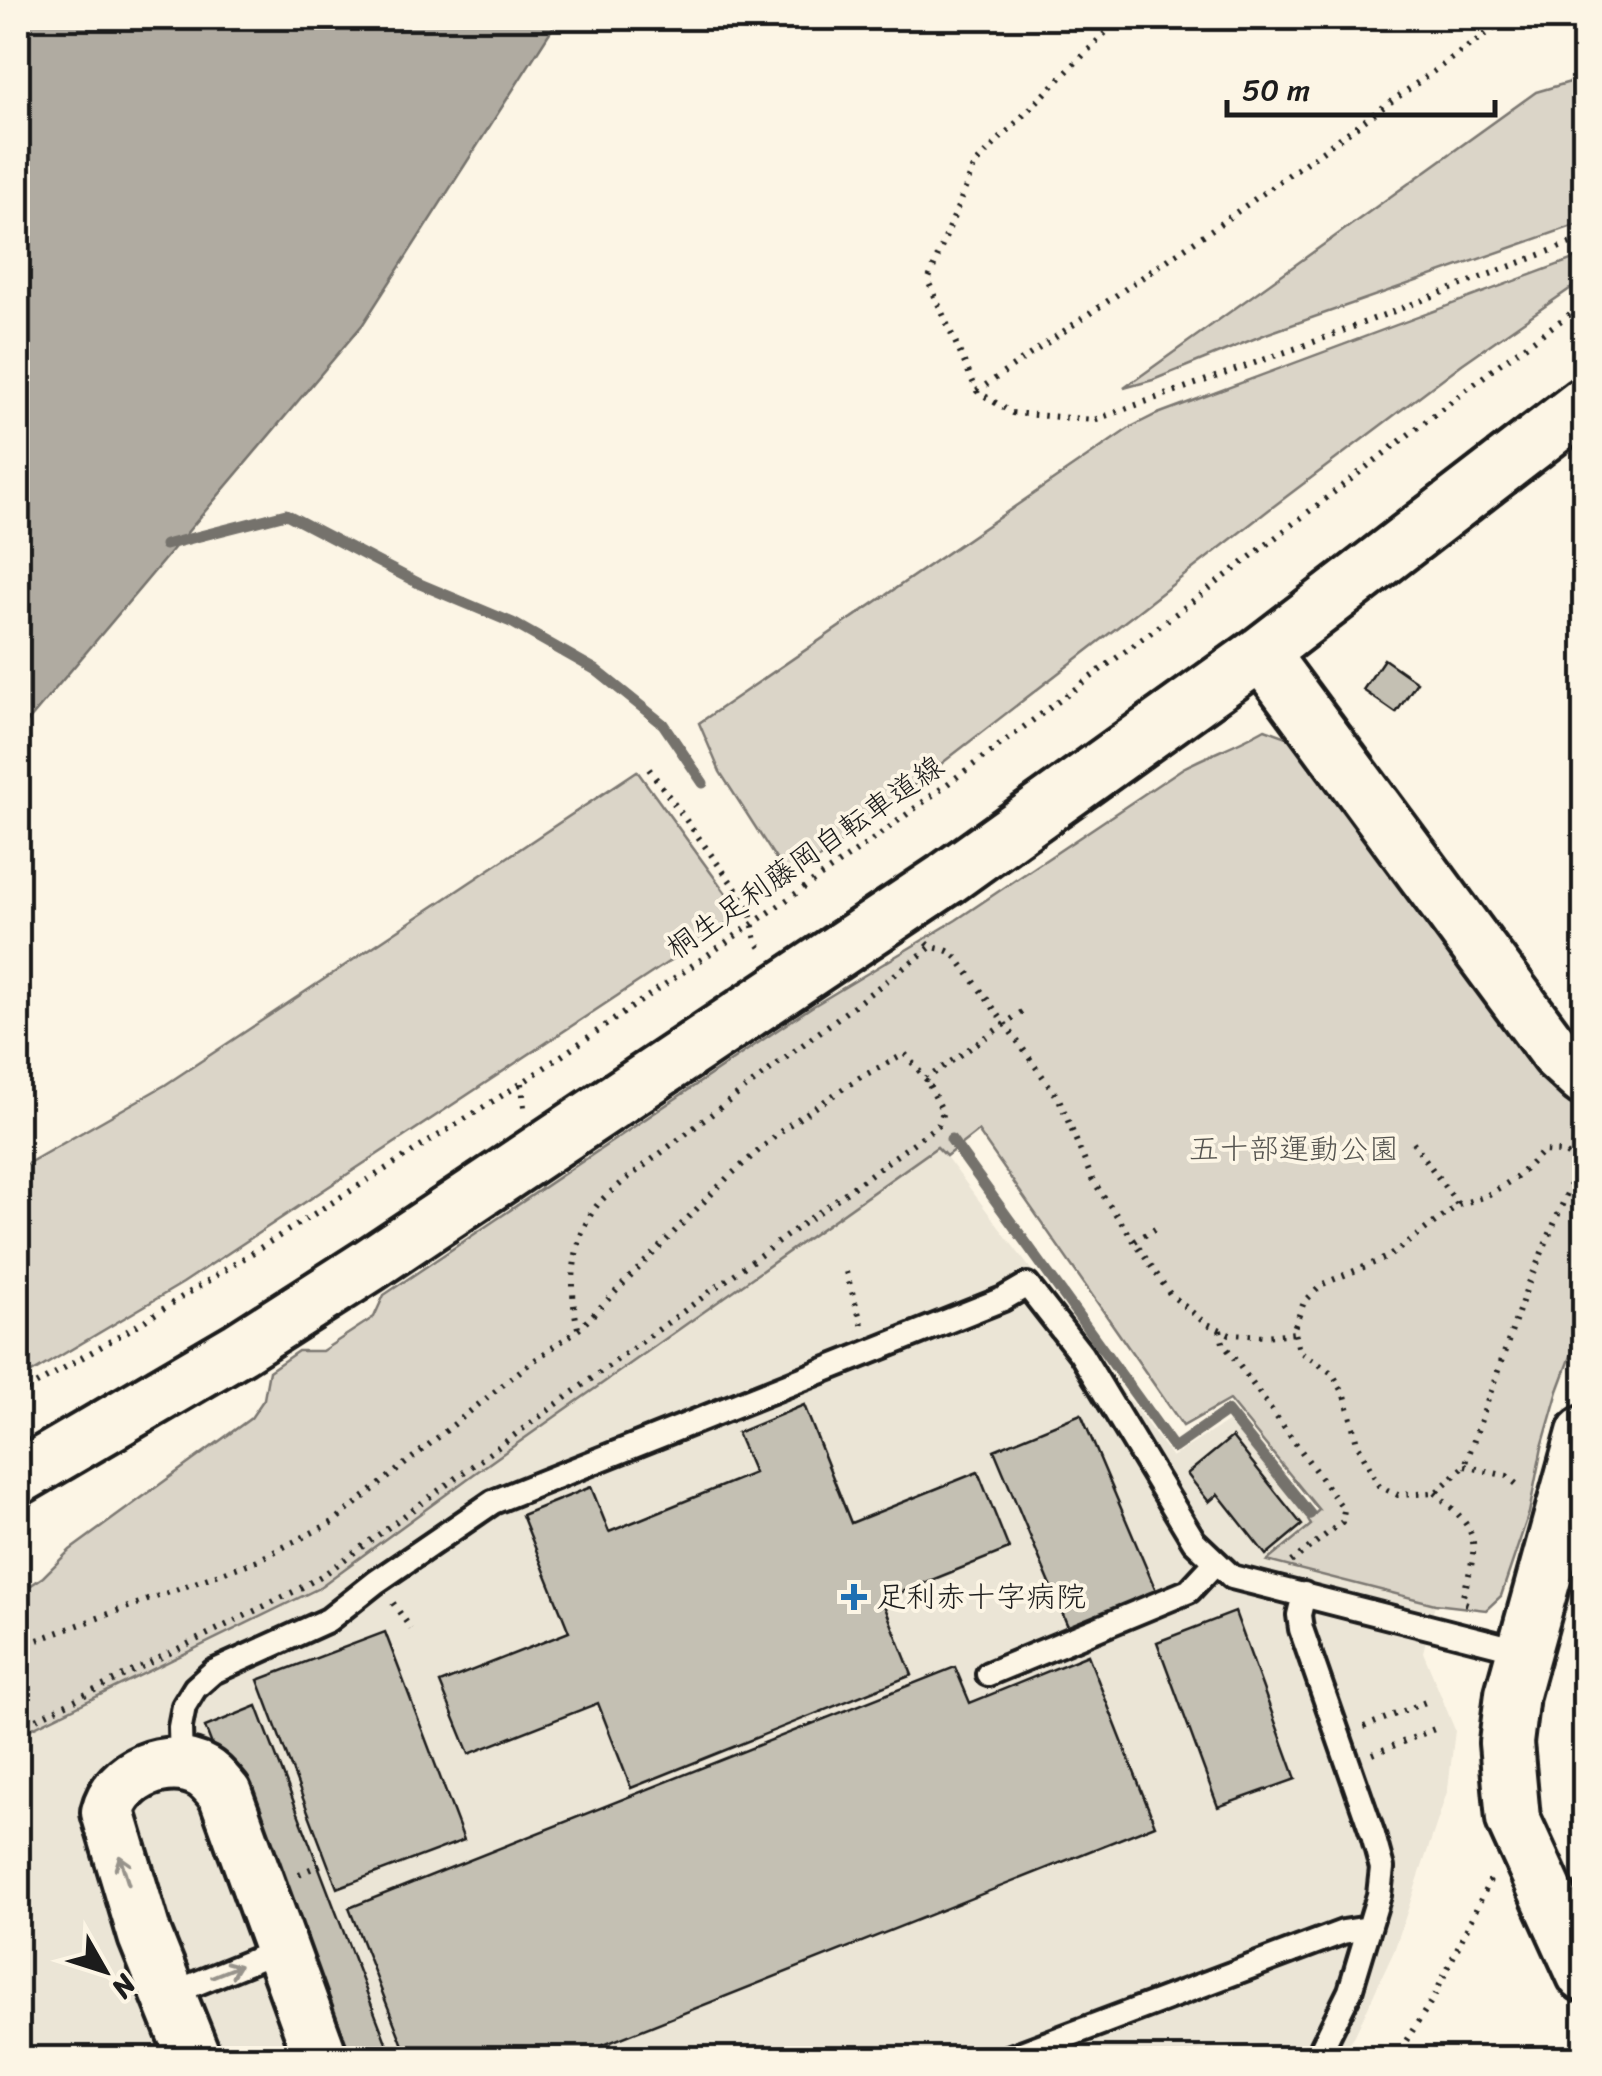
<svg xmlns="http://www.w3.org/2000/svg" width="1602" height="2076" font-family="Sriracha,'Klee One',sans-serif">
<style>
.built{fill:#ebe5d6}
.green{fill:#dbd5c8;stroke:#7c7872;stroke-width:2.5}
.water{fill:#b0aba1;stroke:#75726c;stroke-width:2.5}
.lines{fill:none;stroke-linecap:round;stroke-linejoin:round}
.stream{stroke:#75726c;stroke-width:11}
.building{fill:#c4c0b3;stroke:#1c1c1c;stroke-width:2.5}
.service-casing{stroke:#1c1c1c;stroke-width:30}
.tertiary-casing{stroke:#1c1c1c;stroke-width:60}
.path{stroke:#1c1c1c;stroke-width:6;stroke-dasharray:2.5 8;stroke-linecap:butt}
.service{stroke:#fcf5e5;stroke-width:22}
.tertiary{stroke:#fcf5e5;stroke-width:52}
.oneway{stroke:#97938b}
.poi-dot{fill:#1f6fb2;stroke:#fcf5e5;stroke-width:4}
.labels{text-anchor:middle;stroke-width:8;stroke-linejoin:round;paint-order:stroke}
.street-label{font-size:30px;fill:#1c1c1c;stroke:#fcf5e5}
.park-label{font-size:30px;fill:#555450;stroke:#fcf5e5}
.poi-label{font-size:30px;fill:#1c1c1c;stroke:#fcf5e5;text-anchor:start}
</style>
<rect width="100%" height="100%" fill="#fcf5e5"/>
<filter id="ink" filterUnits="userSpaceOnUse"><feTurbulence type="fractalNoise" baseFrequency=".01" numOctaves="2"/><feDisplacementMap in="SourceGraphic" scale="20" xChannelSelector="R" yChannelSelector="G"/><feConvolveMatrix kernelMatrix="1 2 1 2 8 2 1 2 1" color-interpolation-filters="sRGB"/></filter>
<g filter="url(#ink)">
<path class="built" d="M938,1146L1172,1457L1229,1421L1308,1520L1311,1524L1268,1561L1435,1604L1423,1652L1455,1730L1448,1789L1394,1951L1355,2035L1339,2058H18V1735L317,1589L474,1474Z"/>
<path class="green" d="M1584,78V222L1266,334L1153,380L1124,388L1536,92Z
M1584,255V279L1462,364L1270,509L790,881L720,772L699,723L1131,427L1155,415Z
M1265,729L1290,738L1314,757L1584,1102V1321L1558,1391L1542,1447L1529,1513L1501,1596L1486,1610L1435,1604L1267,1561L1311,1525L1308,1520L1319,1510L1229,1400L1183,1426L978,1131L946,1156L937,1147L474,1474L317,1589L18,1735V1594L43,1577L70,1550L251,1418L264,1399L269,1371L298,1351H322L374,1317L384,1295L810,1008L956,920L1183,768C1210,754 1239,744 1265,729Z
M637,771L741,914L183,1283L18,1381V1169L165,1085Z"/>
<path class="water" d="M18,18H559L363,324L18,733Z"/>
<g class="lines">
<path class="stream" d="M165,545L286,514L420,584L513,623L596,670L663,724L703,783
M951,1139L1174,1448L1227,1411L1310,1514"/>
</g>
<path class="building" d="M1384,659L1417,682L1396,713L1363,690Z
M804,1405L851,1523L978,1472L1009,1549L882,1600L912,1675L631,1788L598,1703L469,1754L440,1683L569,1632L522,1515L591,1487L609,1532L754,1473L737,1433Z
M1081,1414L1157,1593L1069,1629L994,1450Z
M1232,1437L1302,1525L1266,1555L1218,1494L1209,1502L1187,1474Z
M1235,1612L1296,1779L1218,1807L1157,1642Z
M385,1632L464,1840L337,1888L258,1680Z
M1088,1655L1155,1825L571,2058H408L349,1908L955,1667L970,1703Z
M257,1706L392,2058H334L205,1727Z"/>
<g class="lines">
<defs>
<path id="service" d="M1304,1594L1299,1615L1301,1629L1373,1835L1382,1868L1379,1895L1350,1991L1317,2058
M988,1674L1189,1591L1215,1563
M181,1765L180,1727L184,1706L195,1688L213,1672L328,1620L376,1582L493,1502L1003,1299L1027,1285L1081,1354L1194,1541L1232,1577L1523,1651
M168,1995L284,1948
M1008,2058L1343,1932L1369,1928"/>
<path id="tertiary" d="M1261,653L1557,1054L1584,1079
M1584,1433L1512,1694L1506,1743L1513,1819L1584,1975
M18,1478L240,1348L368,1266L946,879L1261,653L1584,404
M194,2058L145,1936L108,1812C117,1774 168,1752 203,1772C212,1777 219,1787 225,1794L321,2058"/>
</defs>
<use href="#service" class="service-casing"/>
<use href="#tertiary" class="tertiary-casing"/>
<path class="path" d="M1120,18L975,164L928,281L977,391L1012,413L1094,420L1311,343L1584,238
M977,391L1227,219L1508,18
M649,769L749,907L756,941L764,952
M927,943C936,952 944,944 958,959L1059,1099L1092,1179L1170,1294L1205,1323L1230,1334L1265,1336L1295,1333
M522,1083L524,1107
M1413,1142L1458,1205
M1579,1165L1526,1290L1465,1466L1435,1493L1398,1495L1379,1486L1357,1443L1345,1395L1332,1373L1299,1351L1294,1328L1304,1302L1323,1284L1388,1257L1458,1205L1486,1196L1517,1177L1543,1151L1564,1152L1584,1168
M1135,1241L1155,1229
M846,1272L863,1328
M578,1328C568,1289 572,1235 599,1203C606,1195 616,1188 624,1181L931,947
M1220,1330L1223,1343L1344,1510L1342,1522L1291,1562
M18,1395L136,1326L522,1083L754,923L875,838L1205,592L1501,363L1584,304
M1465,1466L1507,1476L1522,1489
M1435,1493C1481,1532 1479,1540 1463,1596L1465,1603L1471,1605
M393,1603L411,1629
M18,1647L258,1560L333,1522L525,1367L579,1329L727,1178L786,1127L859,1078L905,1054L926,1079L1022,1012
M1364,1727L1428,1701
M18,1728L297,1590L326,1573L938,1125L943,1112L926,1079
M1373,1754L1437,1728
M299,1874L327,1862
M1395,2058L1434,1997L1491,1878"/>
<use href="#service" class="service"/>
<use href="#tertiary" class="tertiary"/>
</g>
<defs><path id="oneway-shaft" d="M-6 0H5M1.5-3L5.5 0L1.5 3" fill="none" stroke-width="1.6" stroke-linecap="round" stroke-linejoin="round" transform="scale(2.5)"/></defs>
<g class="oneway">
<use href="#oneway-shaft" transform="translate(124 1870) rotate(-108)"/>
<use href="#oneway-shaft" transform="translate(226 1971) rotate(-22)"/>
</g>
</g>
<path class="poi-dot" d="M849 1582h10v10h10v10h-10v10h-10v-10h-10v-10h10z"/>
<g class="labels">
<g class="street-label">
<text transform="translate(805 857) rotate(-35)" y="10">桐生足利藤岡自転車道線</text>
</g>
<g class="park-label">
<text x="1294" y="1159">五十部運動公園</text>
</g>
<g class="poi-label">
<text x="876" y="1607">足利赤十字病院</text>
</g>
</g>
<rect width="1602" height="2076" fill="none" stroke="#fcf5e5" stroke-width="60"/>
<rect x="30" y="30" width="1542" height="2016" fill="none" stroke="#1c1c1c" stroke-width="4" filter="url(#ink)"/>
<g transform="translate(105 1971) rotate(129)" stroke="#fcf5e5" stroke-width="8" paint-order="stroke">
<path d="M0-8L18 38L0 25L-18 38Z" fill="#1c1c1c"/>
<text y="-15" font-size="28" font-weight="bold" text-anchor="middle" fill="#1c1c1c">N</text>
</g>
<path d="M1227 100v15h268v-15" fill="none" stroke="#1c1c1c" stroke-width="5"/>
<text x="1242" y="100" font-size="30" fill="#1c1c1c" stroke="#fcf5e5" stroke-width="8" paint-order="stroke">50 m</text>
</svg>
